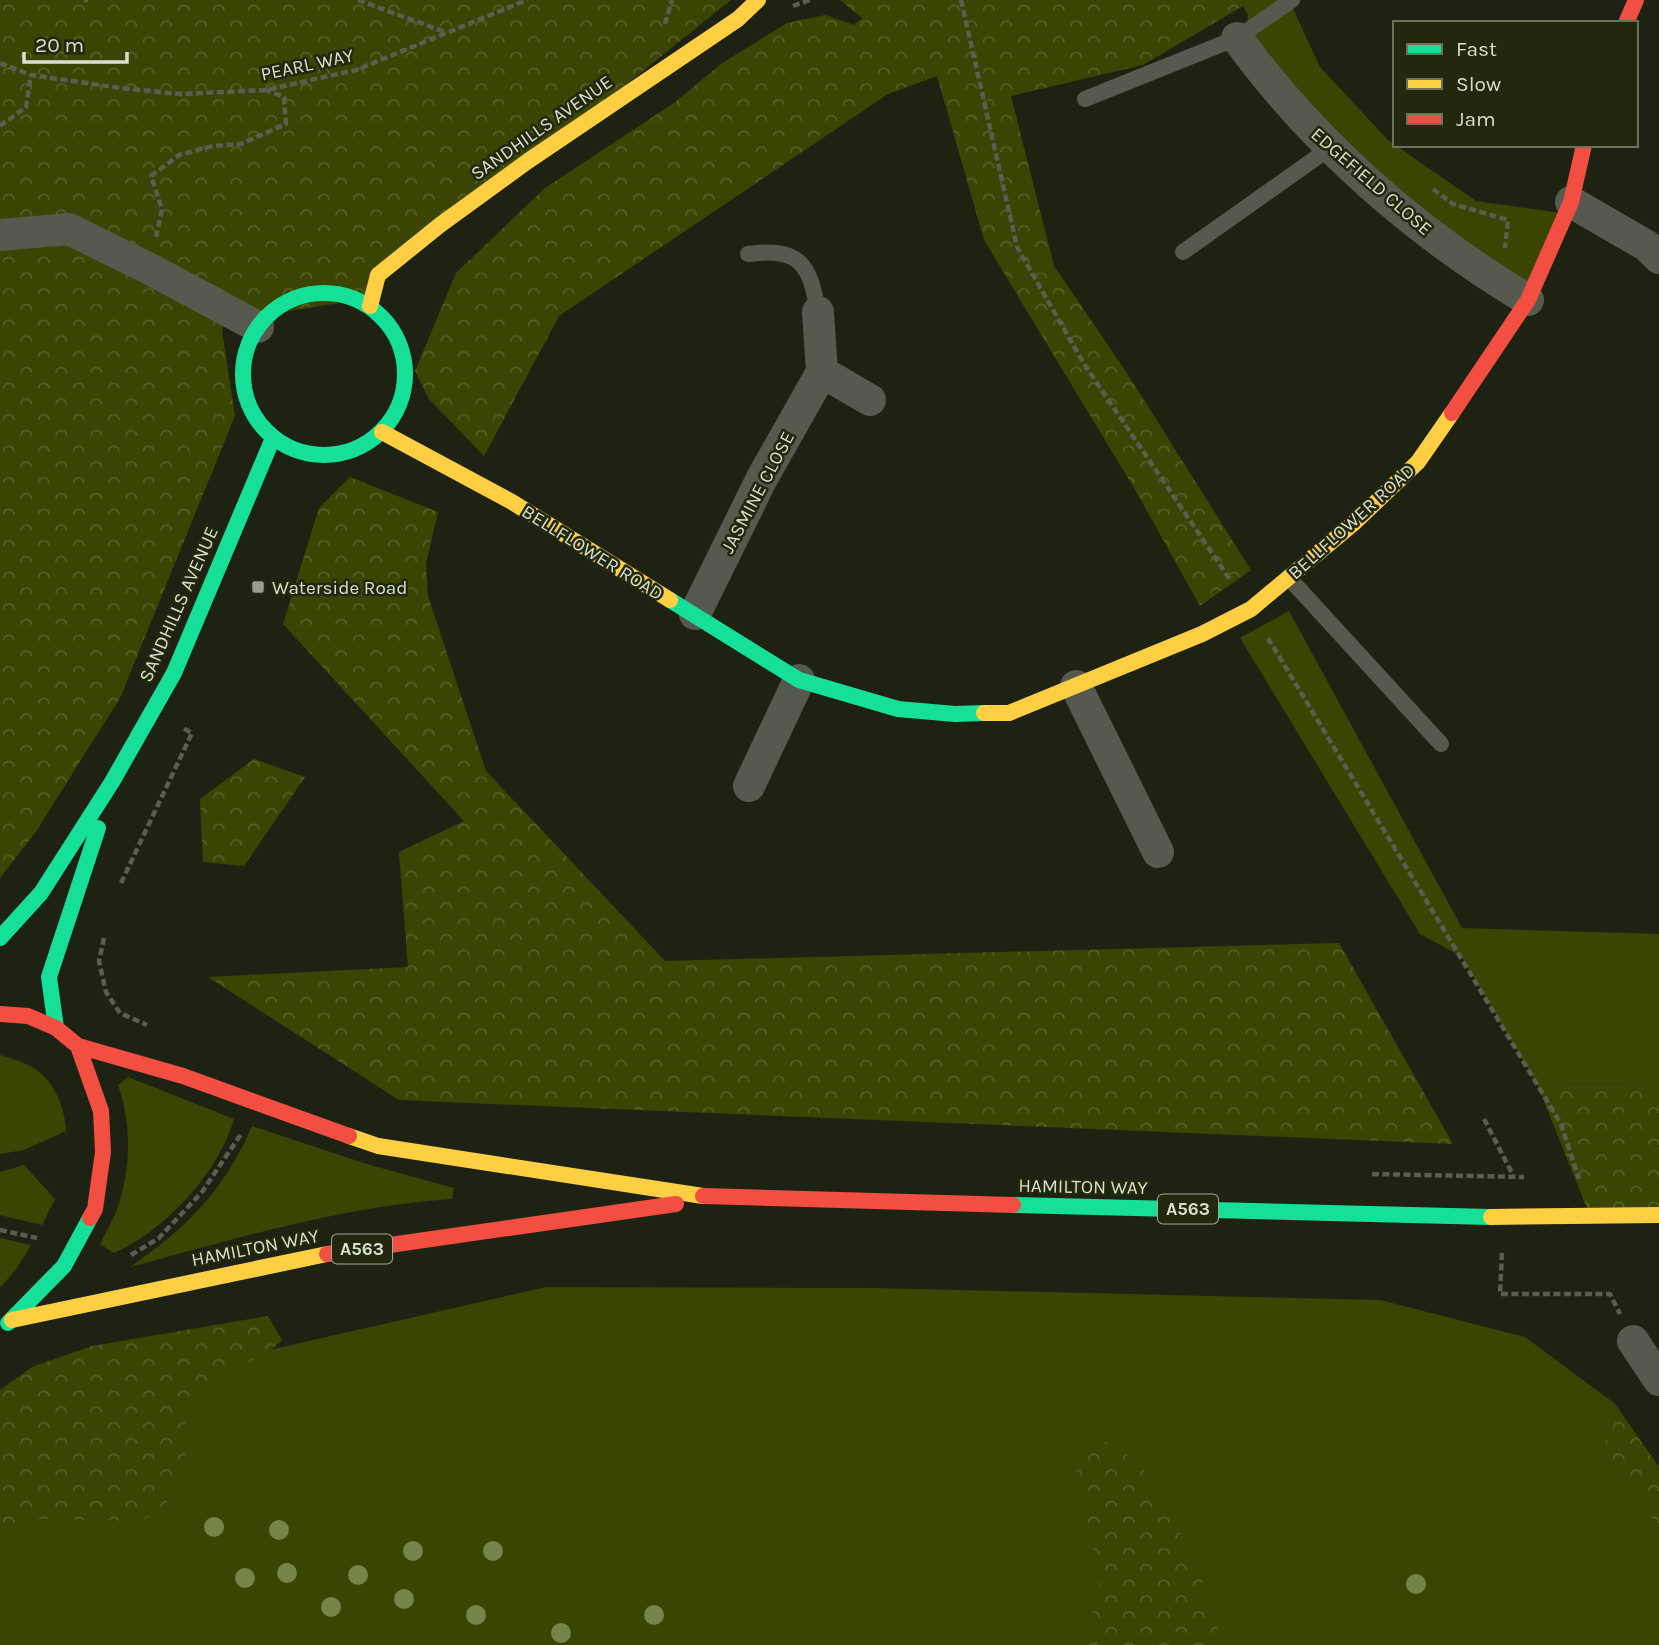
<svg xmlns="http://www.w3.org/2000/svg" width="1659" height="1645" font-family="Karla,sans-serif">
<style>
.grass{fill:#3a4503}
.forest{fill:url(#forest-crowns)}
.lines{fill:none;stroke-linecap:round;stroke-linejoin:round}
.path{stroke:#5a5e52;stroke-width:4.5;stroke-dasharray:7 3.5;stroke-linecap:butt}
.lane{stroke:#55594e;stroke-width:16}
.street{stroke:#55594e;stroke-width:32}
.fast{stroke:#16e098;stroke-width:16}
.slow{stroke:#ffcf43;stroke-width:16}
.jam{stroke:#f24e42;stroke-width:16}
.tree{fill:#768449}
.poi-dot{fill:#989d8d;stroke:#22280d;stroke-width:2.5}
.labels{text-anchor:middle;stroke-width:5;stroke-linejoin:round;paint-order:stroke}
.shield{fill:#22280d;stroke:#a3a895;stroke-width:2}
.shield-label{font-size:18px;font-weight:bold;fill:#dadfcf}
.street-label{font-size:19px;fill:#dadfcf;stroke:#22280d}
.poi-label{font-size:19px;fill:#dadfcf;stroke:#22280d;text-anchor:start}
</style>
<defs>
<pattern id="forest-crowns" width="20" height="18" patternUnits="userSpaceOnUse" patternTransform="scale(1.75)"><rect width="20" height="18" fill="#3a4503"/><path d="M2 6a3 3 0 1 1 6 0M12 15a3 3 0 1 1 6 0" fill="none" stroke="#565f27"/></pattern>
</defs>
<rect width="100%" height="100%" fill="#1e2213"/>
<path class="grass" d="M1260,0H1289L1320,67L1388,140L1476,201L1569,214L1528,300L1471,256L1245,50L1248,15L1243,6Z
M1289,611L1462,928L1659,934V1083L1537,1084L1461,956L1420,934L1240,638Z
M0,1055C9,1058 18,1060 26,1064C52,1075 65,1105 66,1131L24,1150L0,1154Z
M128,1077L234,1119C219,1172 165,1231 114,1253L100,1244C105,1233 113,1221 117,1209C131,1170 132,1124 118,1085Z
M252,1126L370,1165L454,1188L452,1199C343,1206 235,1239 130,1267C185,1230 226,1188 252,1126Z
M24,1165L55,1199L42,1225L0,1215V1172Z
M0,1238L31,1245L17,1268L0,1288Z
M546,1287L874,1288L1380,1300L1525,1337L1614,1403L1659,1467V1645H0V1445L217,1362Z"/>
<path class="forest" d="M0,0H731L359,300L242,318L230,311L222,330L235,416L120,698L35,833L0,878Z
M840,0H1260L1243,6L1143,65L1011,96L1054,266L1127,373L1251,570L1200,606L1137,493L984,240L937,76L888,94L559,316L484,456L429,399L415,371L456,273L545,188L674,103L721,64L787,23L825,15L854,25L862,18Z
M350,477L438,512L426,564L428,596L486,771L665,961L1339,943L1453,1144L399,1100L208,977L408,967L399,852L464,821L283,624L319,508Z
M254,759L305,777L244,866L203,862L200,799Z
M1659,1083V1216H1590L1537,1084Z
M268,1316L282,1340L271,1350L208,1385L185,1411L186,1454L163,1511L139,1521L40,1519L0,1529V1390L32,1367L92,1346Z
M1614,1403L1659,1467V1530L1640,1498L1615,1473L1607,1460L1605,1433Z
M1091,1439L1114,1444L1144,1470L1189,1548L1215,1614L1221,1645H1077L1098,1599L1099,1573L1092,1535L1082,1508L1076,1467Z"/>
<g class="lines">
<path class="path" d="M84,0H88
M358,0L445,32
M961,0L1017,247L1084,364L1231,581
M793,6L810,0
M665,24L672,0
M0,63L31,75L120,88L180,94L266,90L356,70L527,0
M0,126L26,107L31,75
M1433,189L1453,204L1508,220L1505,248
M156,237L162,209L151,176L179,155L213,146L241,144L286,124L284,97L266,90
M1268,638L1561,1124L1579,1179
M121,883L192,733L183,728
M104,938L99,961L106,992L120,1013L147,1025
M1484,1119L1514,1177
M1372,1174L1524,1177
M0,1230L37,1238
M1502,1253L1500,1294H1610L1620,1314
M131,1255L159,1238L202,1192L241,1134"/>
<path class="lane" d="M1085,99L1237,38L1292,0
M1183,252L1330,148
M748,254C800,247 810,264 818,312
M1289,578L1441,744"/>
<path class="street" d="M1237,38C1314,144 1416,233 1528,300
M1571,202L1647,246L1659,258
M0,235L69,229L150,269L258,327
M822,372L870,400
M695,614L762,478L822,372L818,312
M1076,686L1158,852
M749,786L799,680
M1633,1341L1659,1380"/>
<path class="fast" d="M243 374a81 81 0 1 1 162 0a81 81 0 1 1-162 0Z
M670,600L799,680L898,709L955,714L984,713
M0,938L41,893L112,782L174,673L273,438
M56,1028L49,977L98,828
M1013,1205L1491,1217
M8,1323L64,1266L90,1218"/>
<path class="slow" d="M370,306L378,275L440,225L528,161L738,19L758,0
M382,432L512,502L670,600
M984,713H1009L1202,634L1251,609L1355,522L1418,462L1452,413
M349,1136L378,1146L703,1196
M1491,1217L1659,1215
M12,1320L327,1254"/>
<path class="jam" d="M1626,23L1636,0
M1452,413L1528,300L1571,202L1584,145
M0,1014L28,1016L56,1028L78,1046L101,1111L103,1152L95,1209L90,1218
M78,1046L183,1076L349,1136
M703,1196L1013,1205
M327,1254L676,1204"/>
</g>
<g class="tree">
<circle cx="214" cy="1527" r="10"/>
<circle cx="279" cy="1530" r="10"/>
<circle cx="413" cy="1551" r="10"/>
<circle cx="493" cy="1551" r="10"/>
<circle cx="287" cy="1573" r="10"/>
<circle cx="358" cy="1575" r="10"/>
<circle cx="245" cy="1578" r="10"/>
<circle cx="1416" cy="1584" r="10"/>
<circle cx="404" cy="1599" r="10"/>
<circle cx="331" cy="1607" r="10"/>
<circle cx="476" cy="1615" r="10"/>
<circle cx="654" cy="1615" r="10"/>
<circle cx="561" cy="1633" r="10"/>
</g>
<rect class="poi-dot" x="251" y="580" width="14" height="14" rx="3.5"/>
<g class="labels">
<g class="shield">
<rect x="1158" y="1194.5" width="60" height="29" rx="5"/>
<rect x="332" y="1234.5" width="60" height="29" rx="5"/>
</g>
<g class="shield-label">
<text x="1188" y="1215">A563</text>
<text x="362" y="1255">A563</text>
</g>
<g class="street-label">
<text transform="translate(307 64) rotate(-12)" y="7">PEARL WAY</text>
<text transform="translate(541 127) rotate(-35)" y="7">SANDHILLS AVENUE</text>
<text transform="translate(1372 181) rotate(41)" y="7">EDGEFIELD CLOSE</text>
<text transform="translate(757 492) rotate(-62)" y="7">JASMINE CLOSE</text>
<text transform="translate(1351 521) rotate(-42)" y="7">BELLFLOWER ROAD</text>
<text transform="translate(593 552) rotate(32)" y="7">BELLFLOWER ROAD</text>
<text transform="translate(178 604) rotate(-66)" y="7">SANDHILLS AVENUE</text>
<text transform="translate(1083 1186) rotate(1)" y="7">HAMILTON WAY</text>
<text transform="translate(255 1247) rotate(-11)" y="7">HAMILTON WAY</text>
</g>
<g class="poi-label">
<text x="272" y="594">Waterside Road</text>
</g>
</g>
<rect x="1393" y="21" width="245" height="126" fill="#22280d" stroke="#6c715b" stroke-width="2"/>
<rect x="1407" y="44" width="35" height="10" fill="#16e098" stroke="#6c715b" stroke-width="2"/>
<text x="1456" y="56" font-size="21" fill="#dadfcf">Fast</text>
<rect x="1407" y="79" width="35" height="10" fill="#ffcf43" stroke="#6c715b" stroke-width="2"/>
<text x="1456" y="91" font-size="21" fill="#dadfcf">Slow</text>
<rect x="1407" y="114" width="35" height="10" fill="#f24e42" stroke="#6c715b" stroke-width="2"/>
<text x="1456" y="126" font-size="21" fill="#dadfcf">Jam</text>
<path d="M24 52v10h103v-10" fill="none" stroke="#dadfcf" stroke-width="3.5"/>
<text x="35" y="52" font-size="21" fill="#dadfcf" stroke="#22280d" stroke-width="5" paint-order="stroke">20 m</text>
</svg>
